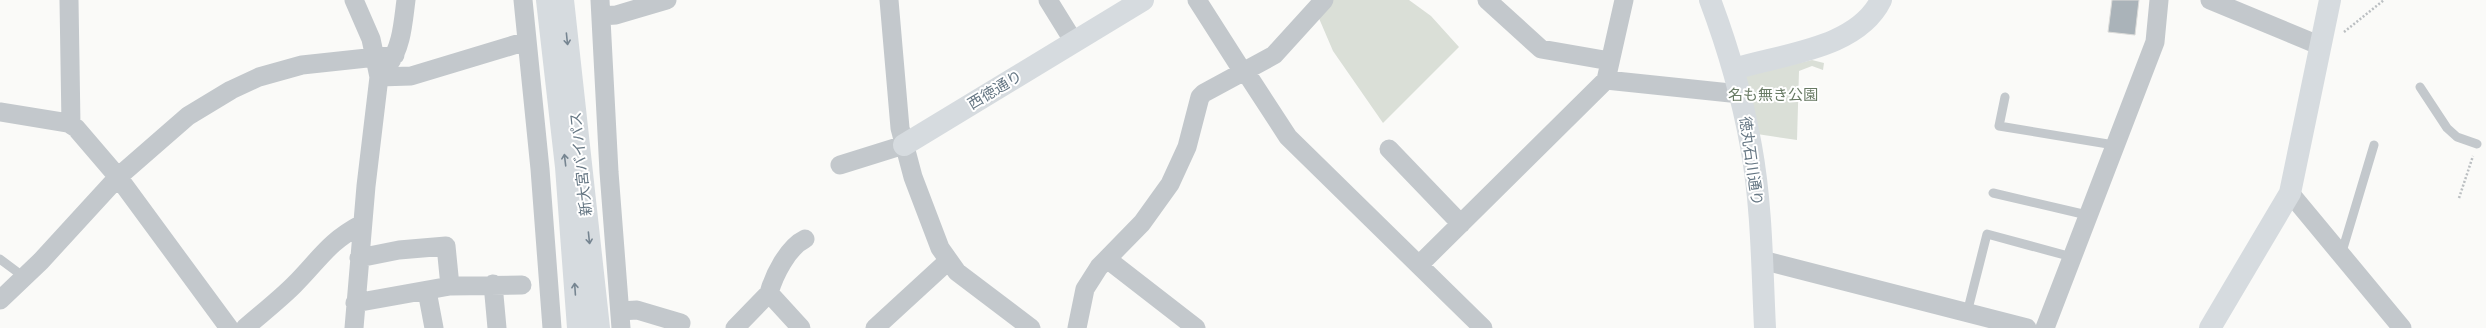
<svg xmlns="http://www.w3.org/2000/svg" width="2486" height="328" font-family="'Exo 2','Noto Sans JP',sans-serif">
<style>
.green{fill:#dadfd7}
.building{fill:#aab3b9;stroke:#dcdcda}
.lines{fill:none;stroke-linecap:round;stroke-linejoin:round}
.path{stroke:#bbbfc2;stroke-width:2.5;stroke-dasharray:2 2;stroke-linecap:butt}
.lane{stroke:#c3c8cc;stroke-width:9}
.street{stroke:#c3c8cc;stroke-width:19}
.secondary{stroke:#d6dbdf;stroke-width:22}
.highway{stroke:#d6dbdf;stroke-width:22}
.oneway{stroke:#768591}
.labels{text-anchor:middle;stroke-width:4;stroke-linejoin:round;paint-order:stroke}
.street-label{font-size:15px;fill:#657683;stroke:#fff}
.park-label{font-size:15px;fill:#687a64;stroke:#fff}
</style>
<rect width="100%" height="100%" fill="#fafaf8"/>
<path class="green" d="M1332,0H1409L1431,16L1459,47L1383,123L1333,51L1318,16Z
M1812,60L1824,63L1823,70L1812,66L1799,71L1797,140L1757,134L1744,76Z"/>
<path class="building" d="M2112,0H2139L2135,35L2108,32Z"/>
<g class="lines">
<path class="path" d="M2344,32L2384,0
M2459,198L2473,156"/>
<path class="lane" d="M2420,87L2447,128L2457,137L2477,144
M2005,97L1999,126L2114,145
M1993,193L2087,215
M2341,255L2374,145
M0,259L24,277
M1967,313L1987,234L2072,257"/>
<path class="street" d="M69,0L71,125
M523,0L540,169L552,328
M600,0L609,172L621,328
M889,0L900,128L913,177L940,248L957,272L1031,328
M1048,0L1074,42
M1197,0L1243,72
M1487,0L1541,49L1610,61
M2210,0L2321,46
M601,16L616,15L667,0
M388,65C402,47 403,22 406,0
M1245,71L1288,137L1483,328
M379,77L411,76L527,41
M1606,80L1740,94
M0,112L68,123L76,128L118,177L229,328
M1389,149L1461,224
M840,165L904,145
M2290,193L2402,328
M359,258L399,250L446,246L450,286
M1107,259L1196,328
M1762,260L2027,328
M1419,265L1606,80L1624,0
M493,284L497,328
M427,291L434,328
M769,293C774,275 788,247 805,239
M0,300L41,261L118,177L188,116L231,90L259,77L302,65L395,55
M355,303L450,286L522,285
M620,311L637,310L681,323
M245,328C261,314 279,300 294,285C320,259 328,242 362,224
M354,328L366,186L379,77L371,39L354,0
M735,328L769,293L801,328
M875,328L948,261
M1077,328L1085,289L1099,267L1142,223L1170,184L1187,147L1200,97L1204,93L1274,55L1324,0
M2045,328L2155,42L2159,0"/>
<path class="secondary" d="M1710,0C1728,48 1742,96 1751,146C1762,206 1762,268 1765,328
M1734,69C1782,54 1857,49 1881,0
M904,145L1143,0
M2210,328L2290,193L2330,0"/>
<path class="highway" d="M547,0L566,167L578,328
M563,0L599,328"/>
</g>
<defs><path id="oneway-shaft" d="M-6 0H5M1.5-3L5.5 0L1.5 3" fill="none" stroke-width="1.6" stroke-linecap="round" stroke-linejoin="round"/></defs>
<g class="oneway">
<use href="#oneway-shaft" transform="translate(567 39) rotate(84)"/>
<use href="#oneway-shaft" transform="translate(565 160) rotate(-97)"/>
<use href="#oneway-shaft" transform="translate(589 238) rotate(84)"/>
<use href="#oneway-shaft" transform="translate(575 289) rotate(-94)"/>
</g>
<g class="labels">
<g class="street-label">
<text transform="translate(995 90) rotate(-31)" y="5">西徳通り</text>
<text transform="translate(1751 161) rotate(82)" y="5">徳丸石川通り</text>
<text transform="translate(581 164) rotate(-96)" y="5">新大宮バイパス</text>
</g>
<g class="park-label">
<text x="1773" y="100">名も無き公園</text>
</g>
</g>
</svg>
